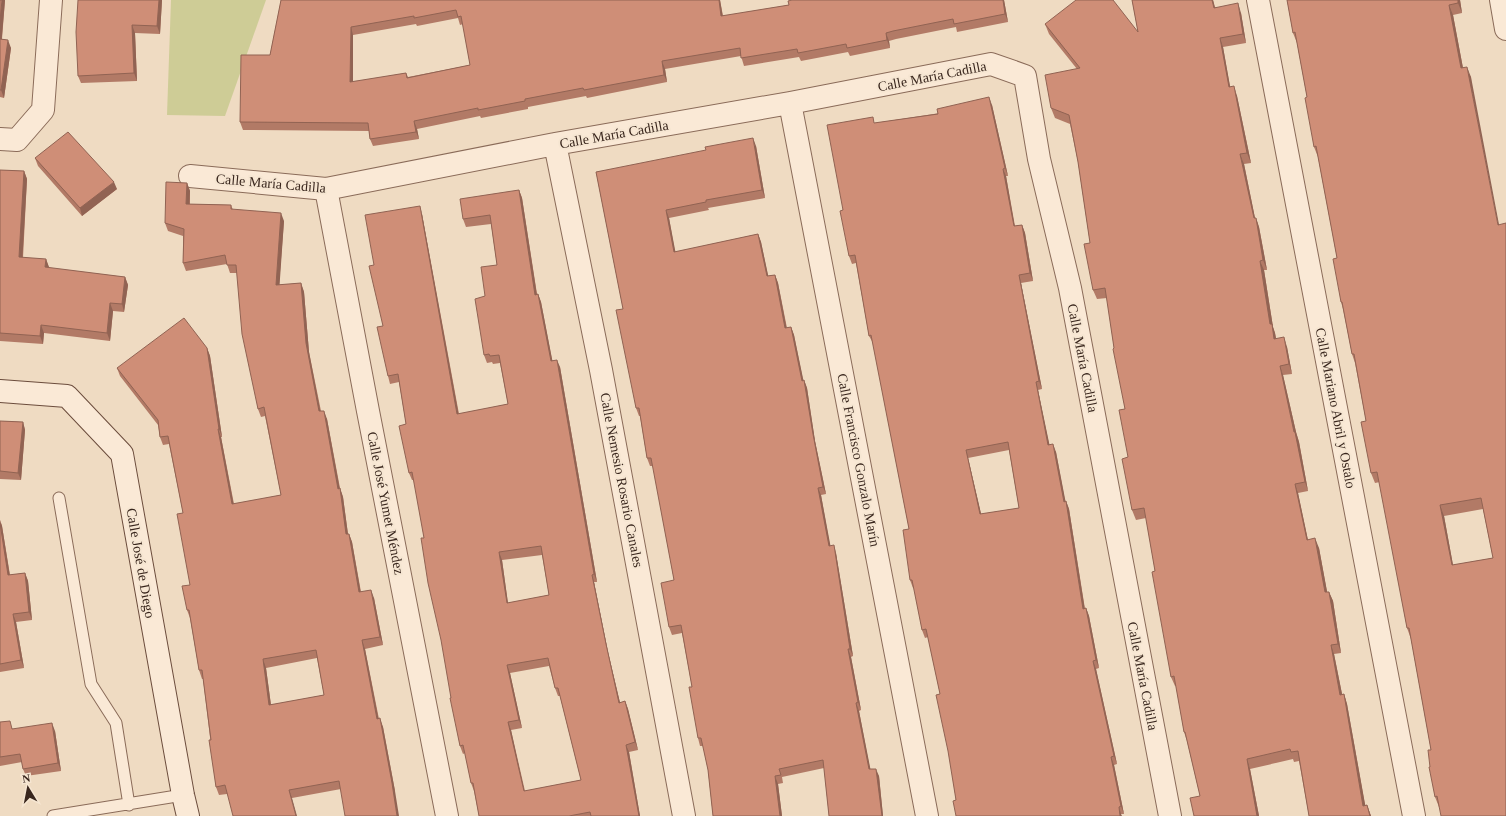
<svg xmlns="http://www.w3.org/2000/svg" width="1506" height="816" font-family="'Times New Roman',serif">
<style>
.green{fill:#cecc96}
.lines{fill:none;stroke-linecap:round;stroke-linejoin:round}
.lane-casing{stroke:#8a6b59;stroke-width:13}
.street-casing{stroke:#8a6b59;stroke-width:24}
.secondary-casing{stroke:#6b4c3c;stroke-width:24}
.lane{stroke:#fae9d6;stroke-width:11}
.street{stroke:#fae9d6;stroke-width:22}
.secondary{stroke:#fae9d6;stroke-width:22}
.wall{fill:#b27a66;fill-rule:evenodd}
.shaded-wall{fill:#916353}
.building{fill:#cf8e77;stroke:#916353;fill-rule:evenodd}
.labels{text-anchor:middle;stroke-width:4;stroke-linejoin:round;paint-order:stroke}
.street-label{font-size:14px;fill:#39261d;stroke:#f6e6d2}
</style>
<rect width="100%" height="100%" fill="#efdbc2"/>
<path class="green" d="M171,0H266L225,116L167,115Z"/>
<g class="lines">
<defs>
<path id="lane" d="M59,498L91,684L116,723L129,805
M53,816L183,795"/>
<path id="street" d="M1258,0L1414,816
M1501,0L1506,29
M790,103L927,816
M0,139L17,140L43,110L51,0
M555,144L601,370L684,816
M190,176L326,189L555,144L790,103L991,64L1025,76L1039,159L1070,288L1170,816
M326,189L368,411L447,816"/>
<path id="secondary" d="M0,391L67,396L122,454L183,795L188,816"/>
</defs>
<use href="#lane" class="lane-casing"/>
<use href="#street" class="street-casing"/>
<use href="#secondary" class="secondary-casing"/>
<use href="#lane" class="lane"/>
<use href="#street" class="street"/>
<use href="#secondary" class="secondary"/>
</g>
<path class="wall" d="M0,0H5L2,39L11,48L4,98L0,97Z
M78,0H162L160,34L135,33L137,81L81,83L78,76Z
M281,0H720L723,16L789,5L792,0H1004L1008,22L957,32L956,27L896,39L889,41L890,48L850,56L848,52L801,61L799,57L744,66L741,56L665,69L667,82L587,98L586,96L528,107V109L481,118L480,116L417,129L419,139L373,146L370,139L369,131L243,130L240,122L270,55ZM458,18L460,25L463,24L470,65L408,77L406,73L353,82V35L416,24L417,26Z
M1132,0H1213L1215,7L1241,13L1246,43L1223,47L1230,87L1237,96L1251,163L1244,164L1255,218H1256L1259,227L1267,270H1264L1273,327L1275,333L1276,339L1287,347L1292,374L1283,375L1296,432L1299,442L1308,491L1298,493L1308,540L1319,548L1327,592H1329L1333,601L1341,653L1334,654L1342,694H1344L1347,704L1365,805H1367L1371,816H1309L1299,761L1294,762L1293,759L1250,769L1259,816H1194L1200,796L1187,741L1184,732L1176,686H1175L1171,677L1155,571L1146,518L1136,520L1132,510L1125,409L1114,348L1107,298L1097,299L1093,290L1090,243L1078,162L1070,124L1055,118L1051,108L1077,69L1049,34L1045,24L1138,32Z
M1287,0H1460L1462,13L1453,15L1463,68L1471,77L1506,816L1439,807L1435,797L1430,767L1431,750L1411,639L1407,628L1380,482L1375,483L1371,473L1366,421L1355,363L1352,354L1343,309L1341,302L1337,258L1318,157L1314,147L1307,97L1297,43L1293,33ZM1483,509L1493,558L1453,565L1444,516Z
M992,105L1008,176H1006L1015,226L1022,225L1025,233L1033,281L1021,283L1042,389L1038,390L1049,444L1056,452L1065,501H1066L1069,509L1085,609L1086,608L1089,616L1099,668L1096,669L1117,764L1114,765L1124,814H1121L956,800L940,694L928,637L925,638L922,630L914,588H913L910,580L909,529L873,343L869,336L856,263L852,264L849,256L843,210L875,123ZM1009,450L1019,508L981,514L968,458Z
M756,146L765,198L708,208L709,210L669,218L675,252L758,234L761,242L768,276L775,275L778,283L787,328L791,327L794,335L803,380H804L807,388L815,441L826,494L821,495L830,546L836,553L853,656L851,657L861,710L859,711L870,769L879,776L883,816H829L824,768L782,777L783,783L778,784L782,816H713L708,770L703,746H700L698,738L692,687L682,633L672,635L669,627L674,580L653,466H650L647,458L640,416H639L636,408L623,309L596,172Z
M35,158L117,189L82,216L38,166Z
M0,170L24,171L27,179L23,258L46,259L49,268L125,277L128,285L124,312L113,311L110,341L44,333L43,344L0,341Z
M187,183L190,191V204L231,205L233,210L284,221L279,285L301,283L304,292L309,352L321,411L327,419L340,488L343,497L348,534H349L352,542L361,592L374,598L383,645L365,649L379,719L383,727L395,791L341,789L292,798L227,794L219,795L216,787L203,679H202L199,670L190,618L187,610L190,585L183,513L169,444L163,445L160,437L158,425L120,376L117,368L207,348L210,356L222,437H221L234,504L281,495L265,416L261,417L258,409L237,273H230L227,264L186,271L183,263V236L168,231L165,223ZM317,658L324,695L271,705L266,668Z
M519,190L522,198L537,294H538L541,302L552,360L560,367L597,582H594L608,652L620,703L625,701L628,709L638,750L629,752L640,816H479L474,791L471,783L465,753L463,754L460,746L414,480H412L409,473L406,424L399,382L390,384L388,376L383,326L374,265L422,214L459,414L508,404L500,363L493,364L492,362L487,363L484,355L485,296L497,265L491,224L466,227L463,219ZM542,555L549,595L508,603L502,560ZM549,666L555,688L558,696H560L581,780L525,791L511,730L522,728L510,673Z
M0,421L23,422L25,430L21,480L0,479Z
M0,520L2,526L10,575L25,573L28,581L32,620L16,622L24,668L0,672Z
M0,722L13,729L55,731L61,771L26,776L23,769L22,762L0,766Z"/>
<path class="shaded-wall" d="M2,0H5L1,47L0,43V21Z
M159,0H162L160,34L157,26Z
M719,0H720L724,24L721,16Z
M1003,0H1004L1008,22L1005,14Z
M1212,0H1213L1217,17L1214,8Z
M1458,0H1460L1462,13L1458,3Z
M1238,3L1241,13L1246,43L1243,34Z
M1449,5L1453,15L1465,79L1461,68Z
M132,25L135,33L137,81L134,73Z
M351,27L353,35V90L350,82Z
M886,33L889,41L890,48L887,40Z
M1220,38L1223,47L1232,97L1229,87Z
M8,40L11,48L4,98L1,90Z
M662,61L665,69L667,82L664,75Z
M1467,67L1471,77L1501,235L1498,225Z
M1234,86L1237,96L1251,163L1247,153Z
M989,97L992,105L1008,176L1005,168Z
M414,121L417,129L419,139L416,132Z
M753,138L756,146L765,198L762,190Z
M1240,154L1244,164L1257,228L1254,218Z
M1003,169L1006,176L1016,234L1014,226Z
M24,171L27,179L22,265L19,257Z
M114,182L117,189L82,216L80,208Z
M187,183L190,191L189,212L186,204Z
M519,190L522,198L538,302L535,295Z
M420,206L422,214L460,422L457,414Z
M666,210L669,218L677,260L674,252Z
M281,213L284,221L279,293L276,285Z
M1256,218L1259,227L1267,270L1263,260Z
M1022,225L1025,233L1033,281L1030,273Z
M758,234L761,242L770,284L767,276Z
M46,259L49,267L48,275L45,267Z
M1260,261L1264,270L1273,327L1275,333L1278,349L1274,339L1270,324Z
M775,275L778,283L788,336L785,328Z
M1019,275L1021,283L1042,389L1039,381Z
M125,277L128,285L124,312L122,304Z
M301,283L304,292L309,352L322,420L319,411L306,343Z
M538,294L541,302L554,369L551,361Z
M110,303L113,311L110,341L107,333Z
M41,325L44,333L43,344L40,336Z
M791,327L794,335L805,388L802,381Z
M1284,337L1287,347L1292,374L1289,364Z
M207,348L210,356L222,437L219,429Z
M557,360L560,367L597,582L594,574Z
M1280,366L1283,375L1296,432L1299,442L1308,491L1305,482Z
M804,380L807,388L815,441L826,494L823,487L813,434Z
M1036,382L1038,390L1051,452L1048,445Z
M324,411L327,419L341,496L340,488L343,497L349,542L346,534Z
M23,422L25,430L21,480L18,473Z
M218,429L221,437L235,512L232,504Z
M1053,444L1056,452L1067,509L1064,502Z
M966,450L968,458L983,522L980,514Z
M1295,484L1298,493L1310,550L1307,540Z
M818,488L821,495L832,554L829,546Z
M1066,501L1069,509L1086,617L1083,609Z
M1440,505L1444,516L1455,576L1452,565Z
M0,520L2,526L11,583L8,575Z
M349,534L352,542L362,600L359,592Z
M1315,538L1319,548L1329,602L1325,592Z
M834,545L836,553L853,656L850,649Z
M499,552L502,560L509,611L507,603Z
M25,573L28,581L32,620L29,612Z
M592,575L594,582L608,652L622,711L619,703L606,644Z
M371,590L374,598L383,645L380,637Z
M1329,592L1333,601L1341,653L1338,644Z
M1086,608L1089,616L1099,668L1096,660Z
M13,614L16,622L24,668L21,660Z
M362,640L365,649L380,727L377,719Z
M1331,645L1334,654L1344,704L1340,695Z
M848,649L851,657L861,710L858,702Z
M263,659L266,668L272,713L269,705Z
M1093,661L1096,669L1117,764L1114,756Z
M507,665L510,673L522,728L519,720Z
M1344,694L1347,704L1367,815L1363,806Z
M625,701L628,709L638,750L635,742Z
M856,703L859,711L872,777L869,769Z
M380,718L383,727L395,791L399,816H397Z
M508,722L511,730L526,799L524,791Z
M52,723L55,731L61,771L58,763Z
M626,745L629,752L640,816H639Z
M1111,757L1114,765L1124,814L1121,806Z
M1247,759L1250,769L1259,816H1257Z
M876,769L879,776L883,816H882L880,807Z
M775,776L778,784L782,816H780Z
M289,790L292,798L297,816H296Z
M1367,805L1371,816H1370Z
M1119,807L1121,814L1122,816H1120Z"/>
<path class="building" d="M0,0H2L0,21Z
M78,0H159L157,26L132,25L134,73L78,76L76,32Z
M281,0H719L721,16L789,5L788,1L792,0H1003L1005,14L954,24L953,19L893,31L886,33L887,40L847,48L846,44L798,53L797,49L741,58L740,48L662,61L664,75L584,90L583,88L525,99V101L478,110V108L414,121L416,132L370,139L368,123L240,122L241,55H270ZM456,10L458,17L461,16L470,65L407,78L406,73L350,82L351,27L414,16V18Z
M1076,0H1113L1138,32L1132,0H1212L1214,8L1238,3L1243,34L1220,38L1229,87L1234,86L1247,153L1240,154L1254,218H1256L1263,260L1260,261L1270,324H1272L1274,339L1284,337L1289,364L1280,366L1294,432H1295L1305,482L1295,484L1307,540L1315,538L1325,592H1329L1338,644L1331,645L1340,695L1344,694L1363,806L1367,805L1370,816H1309L1298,751L1291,752L1290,749L1247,759L1257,816H1194L1190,798L1200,796L1185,732H1184L1174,676L1171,677L1152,572L1155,571L1144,508L1132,510L1122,459L1128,457L1119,410L1125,409L1113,349L1114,348L1105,288L1093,290L1084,244L1090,243L1078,162L1069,115L1051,108L1045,75L1080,68L1045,24Z
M1287,0H1458V3L1449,5L1461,68L1467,67L1498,225L1506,223V816H1441L1437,796L1435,797L1429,767H1430L1428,750H1431L1409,628H1407L1377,472L1371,473L1361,422L1366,421L1354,354H1352L1342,302H1341L1333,259L1337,258L1316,146L1314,147L1305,98L1307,97L1295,32L1293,33ZM1481,498L1493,558L1452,565L1440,505Z
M0,39L8,40L1,90H0Z
M989,97L1005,168L1003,169L1014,226L1022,225L1030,273L1019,275L1039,381L1036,382L1048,445L1053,444L1064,502L1066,501L1083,609L1086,608L1096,660L1093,661L1114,756L1111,757L1121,806L1119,807L1120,816H956L953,801L956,800L948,751L936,695L940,694L926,629L922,630L912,580H910L903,530L909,529L871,335L869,336L855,255L849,256L840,211L843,210L827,125L873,117L874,123L938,114L937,109ZM1008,442L1019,508L980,514L966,450Z
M68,132L114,182L80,208L35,158Z
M753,138L762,190L706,200V202L666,210L674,252L758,234L767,276L775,275L785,328L791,327L802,381L804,380L813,434L823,487L818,488L829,546L834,545L850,649H848L858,702L856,703L869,769H876L882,816H829L823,760L779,769L781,775L775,776L780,816H713L708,770L701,738H698L689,687H692L681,625L669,627L661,583L674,580L651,458H647L639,408H636L616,310L623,309L596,172L706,150L705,147Z
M0,170L24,171L19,257L46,259L45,267L125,277L122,304L110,303L107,333L41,325L40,336L0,333Z
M166,182L187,183L186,204L231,205V209L281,213L276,285L301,283L306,343L319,411H324L338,489L340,488L346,534H349L359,592L371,590L380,637L362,640L377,719L380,718L392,783L397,816H345L339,781L289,790L296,816H233L225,785L216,787L209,740H211L202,670H199L189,610H187L182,586L190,585L177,514L183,513L168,436L160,437L158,420L117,368L184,318L207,348L219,429H218L232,504L281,495L264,407L258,409L242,334L236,265H227L225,255L183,263L184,229L165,223ZM316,650L324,695L269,705L263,659Z
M519,190L535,295L538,294L551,361L557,360L594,574L592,575L606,644L619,703L625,701L635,742L626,745L639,816H591L590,812L569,816H479L473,783H471L463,745L460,746L450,698H451L441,640L428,583L421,538H424L412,472L409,473L399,426L406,424L398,374L388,376L377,327L383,326L369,266L374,265L365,215L420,206L457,414L508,404L499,355L490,356L489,354L484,355L475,299L485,296L481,267L497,265L490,215L463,219L460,199ZM541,546L549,595L507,603L499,552ZM548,658L555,688H558L581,780L524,791L508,722L519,720L507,665Z
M0,421L23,422L18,473L0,471Z
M0,523L8,575L25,573L29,612L13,614L21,660L0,664Z
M10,721L12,729L52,723L58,763L23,769L20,754L0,757V722Z"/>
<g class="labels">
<g class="street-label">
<text transform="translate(932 76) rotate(-11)" y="5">Calle María Cadilla</text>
<text transform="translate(614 134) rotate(-10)" y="5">Calle María Cadilla</text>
<text transform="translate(271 183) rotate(5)" y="5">Calle María Cadilla</text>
<text transform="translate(1083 358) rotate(79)" y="5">Calle María Cadilla</text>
<text transform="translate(1336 408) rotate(79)" y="5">Calle Mariano Abril y Ostalo</text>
<text transform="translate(859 460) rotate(79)" y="5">Calle Francisco Gonzalo Marín</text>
<text transform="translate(622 480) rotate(79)" y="5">Calle Nemesio Rosario Canales</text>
<text transform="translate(386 503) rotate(79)" y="5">Calle José Yumet Méndez</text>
<text transform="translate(141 563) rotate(80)" y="5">Calle José de Diego</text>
<text transform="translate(1143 676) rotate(79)" y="5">Calle María Cadilla</text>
</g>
</g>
<g transform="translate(28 788) rotate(350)" stroke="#f6e6d2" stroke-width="3" paint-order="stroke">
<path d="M0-3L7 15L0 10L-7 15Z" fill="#39261d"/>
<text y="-6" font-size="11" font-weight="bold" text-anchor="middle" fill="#39261d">N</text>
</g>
</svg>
